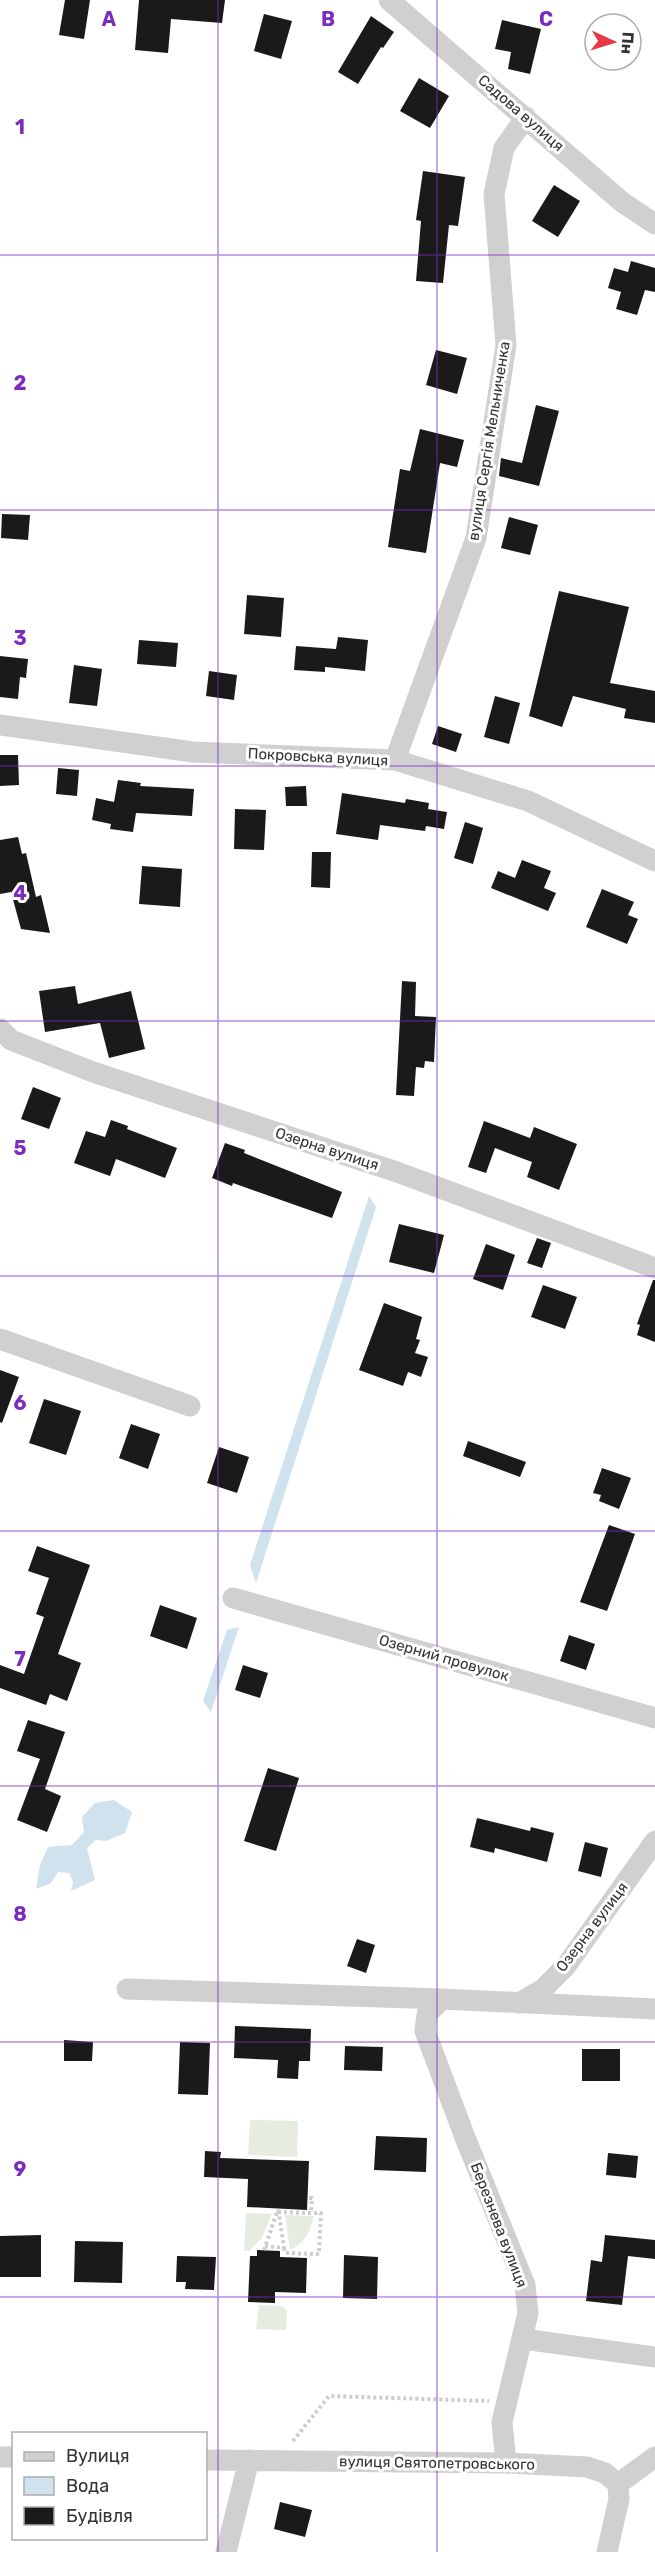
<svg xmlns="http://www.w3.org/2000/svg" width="655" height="2552" font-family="Rubik,sans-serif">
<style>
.green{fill:#e6ecdf}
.water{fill:#cfe2ee}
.building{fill:#1a1a1a}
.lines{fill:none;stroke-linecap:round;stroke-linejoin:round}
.path{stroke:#cdcdcd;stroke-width:4;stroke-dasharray:3 3;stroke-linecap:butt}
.minor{stroke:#d0d0d0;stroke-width:21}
.grid{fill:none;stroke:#7b2cbf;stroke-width:1.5;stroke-opacity:0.55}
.labels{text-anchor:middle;stroke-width:6;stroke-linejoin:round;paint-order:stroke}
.street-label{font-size:15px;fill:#333;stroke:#fff}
.grid-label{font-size:20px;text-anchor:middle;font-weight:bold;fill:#7b2cbf;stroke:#fff;stroke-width:6;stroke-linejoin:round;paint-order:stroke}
</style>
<rect width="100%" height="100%" fill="#fff"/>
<path class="green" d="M250,2120L298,2121L297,2157L248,2155Z
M246,2213L272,2214L262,2238L249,2251H244Z
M285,2215L314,2216C310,2232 305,2243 290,2250Z
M259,2305L282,2306L287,2311L286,2330L256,2329Z"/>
<path class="water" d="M369,1196L376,1207L256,1583L250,1565Z
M239,1627L211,1712L203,1701L227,1630Z
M114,1800L132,1812L125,1833L106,1841L96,1840L87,1848L95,1880L71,1891L73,1882L69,1873L58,1872L51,1883L36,1889L40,1865L48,1847L72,1845L84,1832L82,1817L95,1803Z"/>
<path class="building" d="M65,0H90L84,39L59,35Z
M139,0H225L222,23L171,19L168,53L135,50Z
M264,14L292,21L281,59L254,51Z
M371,16L394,32L383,48L381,47L358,84L338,72Z
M502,20L541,29L530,74L508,69L511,52L495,49Z
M419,78L449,96L430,128L400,111Z
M423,171L465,177L458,226L449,225L443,283L416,281L421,221L416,220Z
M554,185L580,201L558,237L532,221Z
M631,261L655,268V292L645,290L637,315L616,309L621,292L608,288L614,268L628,272Z
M436,350L467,358L457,394L426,385Z
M536,405L559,411L539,486L499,476L501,458L522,463Z
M420,429L464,440L457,467L440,463L426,553L388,547L400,469L410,471Z
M2,514L30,515L28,540L1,538Z
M509,517L538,525L530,555L501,548Z
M559,591L629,607L610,683L655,691V723L624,718L626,709L573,696L562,727L529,716Z
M247,595L284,598L281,637L244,634Z
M338,637L368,640L365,671L325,667V672L294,670L296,646L336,649Z
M139,640L178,643L176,667L137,664Z
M0,656L28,659L26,678L20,677L18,699L0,697Z
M74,665L102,669L97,706L69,703Z
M209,671L237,675L234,700L206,696Z
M495,696L520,703L509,744L484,737Z
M438,726L462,734L456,752L432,744Z
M0,755H18L19,785L0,786Z
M58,768L79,770L77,796L56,794Z
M118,780L141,783L140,786L194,789L192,816L136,813L133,832L110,829L111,824L92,820L96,798L114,802Z
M306,786L307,806H286L285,787Z
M342,793L405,803L406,799L429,803L428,809L447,812L444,829L426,826L425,831L380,825L378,840L336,834Z
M235,809L266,810L264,850L234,849Z
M465,822L483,828L473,864L454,858Z
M18,837L22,854L26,853L36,897L41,895L50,933L21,929L11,892L0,894V840Z
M312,852H331L330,888L311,887Z
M522,860L551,871L544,888L556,893L548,911L491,888L498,871L515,878Z
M142,866L182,869L180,907L139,904Z
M602,889L634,902L628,915L638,919L627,944L586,927Z
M402,981L416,982L415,1016L436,1017L434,1062L425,1061L424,1068L416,1067L414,1096L396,1095Z
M75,986L78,1004L131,991L145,1049L109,1058L100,1023L45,1032L39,991Z
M33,1087L61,1098L49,1129L21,1119Z
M111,1120L128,1126L127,1129L177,1148L165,1178L116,1159L110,1176L74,1163L86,1131L105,1137Z
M484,1121L530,1138L534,1127L577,1144L559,1190L527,1177L532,1162L495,1148L486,1173L468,1167Z
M225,1143L245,1150L244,1153L342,1192L332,1218L233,1183L232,1186L212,1178Z
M399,1224L444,1235L434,1273L389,1262Z
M537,1238L551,1243L542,1268L527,1263Z
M486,1244L515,1255L503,1290L473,1279Z
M653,1280H655V1342L637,1335L640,1325L637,1324Z
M543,1285L577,1297L565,1329L531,1317Z
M384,1303L422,1317L416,1339L420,1340L415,1353L428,1357L421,1377L408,1372L403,1386L359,1370Z
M0,1370L19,1377L2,1423L0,1422Z
M44,1399L81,1411L66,1455L29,1443Z
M131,1424L160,1434L148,1469L119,1458Z
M468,1441L526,1462L520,1477L463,1456Z
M219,1447L249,1457L237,1493L207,1483Z
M602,1468L631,1478L619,1509L599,1501L601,1495L593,1493Z
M609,1525L635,1534L607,1611L580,1602Z
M37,1546L90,1565L58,1654L81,1663L67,1701L50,1694L46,1705L0,1688V1665L24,1674L44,1617L36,1614L49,1578L28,1571Z
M160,1605L197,1618L187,1649L150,1636Z
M569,1635L595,1644L586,1670L560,1661Z
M243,1665L268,1673L260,1698L235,1690Z
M28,1720L65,1732L45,1789L61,1796L47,1832L17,1820L40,1759L17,1751Z
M268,1768L299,1778L276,1851L244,1841Z
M477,1818L530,1831L531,1827L554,1833L547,1862L495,1848L494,1853L470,1847Z
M585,1842L608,1848L601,1877L578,1871Z
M357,1939L375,1945L366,1973L347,1966Z
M235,2026L311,2029L310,2061H299L298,2079L277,2078L278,2060L234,2058Z
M64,2040L93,2042L92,2061H64Z
M180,2042L210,2043L208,2095L178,2094Z
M345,2046L383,2047L382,2071L344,2070Z
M582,2049H620V2081H582Z
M376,2136L427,2138L426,2172L374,2170Z
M205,2151L221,2152L220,2158L309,2161L307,2210L247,2207L248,2179L204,2177Z
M608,2153L638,2156L636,2178L606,2175Z
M41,2235V2277H0V2236Z
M605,2235L655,2240V2259L628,2256L622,2305L586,2301L591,2260L602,2262Z
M75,2241L123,2242L122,2283L74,2282Z
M257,2250L280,2251V2257L307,2258L306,2293L275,2292V2303L248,2302L250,2256H257Z
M344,2255L378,2257L377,2299L343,2298Z
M177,2256L216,2257L214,2290L185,2289L186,2282H176Z
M280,2502L312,2510L305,2537L274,2529Z"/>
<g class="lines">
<path class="path" d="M278,2212L311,2213L312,2198H308
M265,2246L284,2248L278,2208
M284,2248L285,2253L319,2254L321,2213H311
M264,2250L278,2209
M293,2441L329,2396L489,2401"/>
<path class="minor" d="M389,0L622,202L655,224
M0,725L193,752L395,760L528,801L655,861
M395,760L476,538L506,345L494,194L504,148L526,117
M0,1029L11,1040L93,1072L397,1172L655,1268
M0,1339L190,1406
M233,1598L655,1718
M127,1989L442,1999L655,2009
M442,1999L427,2014L425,2031L466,2140L525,2285L528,2313L502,2422L506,2463
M519,2003L543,1989L566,1966L655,1841
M523,2339L655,2357
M0,2457H14
M206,2460L506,2463L587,2467L605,2473L618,2484L655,2457
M226,2552L249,2460
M607,2552L619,2499L618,2484"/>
</g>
<path class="grid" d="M218,0V2552M437,0V2552M0,255H655M0,510H655M0,766H655M0,1021H655M0,1276H655M0,1531H655M0,1786H655M0,2042H655M0,2297H655"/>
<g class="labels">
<g class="street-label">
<text transform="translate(521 113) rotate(41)" y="5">Садова вулиця</text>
<text transform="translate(489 441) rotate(-81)" y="5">вулиця Сергія Мельниченка</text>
<text transform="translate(318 757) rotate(3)" y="5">Покровська вулиця</text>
<text transform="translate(327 1149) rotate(18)" y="5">Озерна вулиця</text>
<text transform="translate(444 1658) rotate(16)" y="5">Озерний провулок</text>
<text transform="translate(592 1927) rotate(-53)" y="5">Озерна вулиця</text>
<text transform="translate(499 2225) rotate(69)" y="5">Березнева вулиця</text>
<text transform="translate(437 2463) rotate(1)" y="5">вулиця Святопетровського</text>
</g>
</g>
<g class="grid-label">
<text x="109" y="26">A</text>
<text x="328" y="26">B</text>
<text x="546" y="26">C</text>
<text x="20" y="134">1</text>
<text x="20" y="390">2</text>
<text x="20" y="645">3</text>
<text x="20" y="900">4</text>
<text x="20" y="1155">5</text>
<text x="20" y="1410">6</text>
<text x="20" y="1666">7</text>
<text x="20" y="1921">8</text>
<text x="20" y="2176">9</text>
</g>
<rect x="12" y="2432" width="195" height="108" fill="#ffffff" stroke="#adadad" stroke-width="1.5"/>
<rect x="24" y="2452" width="30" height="9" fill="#d0d0d0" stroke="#adadad" stroke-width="1.5"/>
<text x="66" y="2462" font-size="18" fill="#333333">Вулиця</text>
<rect x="24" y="2477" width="30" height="18" fill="#cfe2ee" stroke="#adadad" stroke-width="1.5"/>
<text x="66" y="2492" font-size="18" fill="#333333">Вода</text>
<rect x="24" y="2507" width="30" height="18" fill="#1a1a1a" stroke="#adadad" stroke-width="1.5"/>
<text x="66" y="2522" font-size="18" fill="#333333">Будівля</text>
<g transform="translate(613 42) rotate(94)"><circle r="28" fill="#ffffff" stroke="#adadad" stroke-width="1.5"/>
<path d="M0-4.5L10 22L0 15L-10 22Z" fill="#e63946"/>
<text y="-9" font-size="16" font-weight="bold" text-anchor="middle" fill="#333333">Пн</text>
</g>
</svg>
